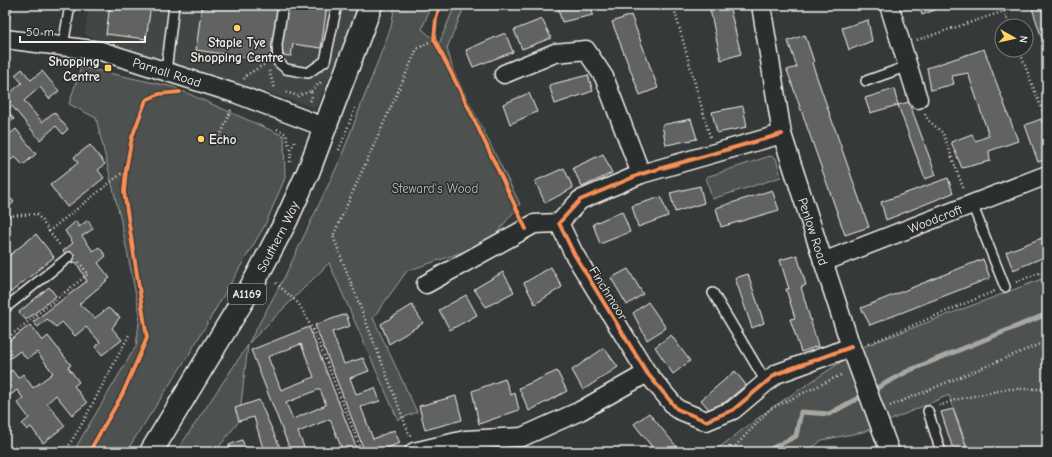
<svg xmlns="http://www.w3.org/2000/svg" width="1052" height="457" font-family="'Comic Neue',sans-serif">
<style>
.built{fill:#434645}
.green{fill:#4e514f;stroke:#a1a19c}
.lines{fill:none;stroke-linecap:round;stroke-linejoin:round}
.stream{stroke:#a8a7a1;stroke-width:5}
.building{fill:#616362;stroke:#f4f1e8;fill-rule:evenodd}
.lane-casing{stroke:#f4f1e8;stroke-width:12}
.street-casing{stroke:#f4f1e8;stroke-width:21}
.primary-casing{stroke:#f4f1e8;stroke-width:25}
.path{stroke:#f4f1e8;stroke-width:2.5;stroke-dasharray:1 3;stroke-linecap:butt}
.lane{stroke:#2a2d2e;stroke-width:9}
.street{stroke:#2a2d2e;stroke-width:18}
.primary{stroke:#2a2d2e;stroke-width:22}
.cycleway-casing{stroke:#2a2d2e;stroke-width:6}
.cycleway{stroke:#f78f57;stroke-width:4}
.poi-dot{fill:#ffd166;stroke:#2a2d2e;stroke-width:1.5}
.labels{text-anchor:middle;stroke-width:3;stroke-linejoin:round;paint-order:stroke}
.shield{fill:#2a2d2e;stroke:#b7b6b0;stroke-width:1}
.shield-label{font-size:12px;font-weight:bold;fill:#f4f1e8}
.poi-label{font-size:13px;font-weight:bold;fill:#f4f1e8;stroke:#2a2d2e}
.street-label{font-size:13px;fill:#f4f1e8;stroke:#2a2d2e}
.park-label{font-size:13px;fill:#bab9b2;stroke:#2a2d2e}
</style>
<rect width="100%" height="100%" fill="#363939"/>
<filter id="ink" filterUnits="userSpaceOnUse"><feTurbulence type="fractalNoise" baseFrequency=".025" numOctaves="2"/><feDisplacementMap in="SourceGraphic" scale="8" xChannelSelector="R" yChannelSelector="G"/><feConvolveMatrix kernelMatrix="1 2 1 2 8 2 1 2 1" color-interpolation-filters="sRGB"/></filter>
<g filter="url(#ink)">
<path class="built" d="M89,5H358L356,16L316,108L85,35Z"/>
<path class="green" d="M395,5H431L422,29L439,44L455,5H465L447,48L453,70L520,204L489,243L407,271L373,318L417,412L398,420L329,263L248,344L285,276L340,160L391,27Z
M81,67L173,87L284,136L285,178L265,225L188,356L126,452H73L136,346L140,315L120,217L96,118L69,104Z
M770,156L776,158L781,177L712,199L706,177Z
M1047,277V452H969L949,395L863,432L822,440L807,452H713L770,409L865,346Z
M248,345L239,421L215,452H176Z"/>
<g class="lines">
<path class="stream" d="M765,452L796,436L801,412L829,414L908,371L1047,314"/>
</g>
<path class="building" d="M5,5H12L9,21H5Z
M110,5H151L146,39L106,34Z
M202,5H278L270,61L196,50Z
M287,5H327L321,48L293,44L291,56L280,55Z
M557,5H591L593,15L562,22Z
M709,5H729L741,54L721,60Z
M919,5H947L922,15Z
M1041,5H1047V54L1032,8Z
M631,15L658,88L640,95L612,22Z
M542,19L551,38L522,49L514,30Z
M868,20L872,41L849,50L842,28Z
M505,33L513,52L473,67L466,50Z
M805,35L814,62L812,63L869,227L845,235L787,70L797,67L788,41Z
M984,49L1018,141L989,151L990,161L962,168L951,142L972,134L975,141L989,136L968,73L952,76L954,84L931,90L927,68Z
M22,69L31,80L42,71L59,91L49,99L40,87L24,101L42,122L54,112L68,129L63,134L56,126L40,140L12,106L7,110L14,119L5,127V97L22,83L15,75Z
M588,75L593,91L555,104L549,85Z
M894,89L898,105L870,113L865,98Z
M529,93L537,112L510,124L503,104Z
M909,102L936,175L925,179L898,105Z
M743,106L747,127L717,133L712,112Z
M691,119L697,139L666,145L662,125Z
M1041,119L1047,138V159L1038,162L1025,125Z
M16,129L36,154L23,165L15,157L5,164V138Z
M90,145L105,164L98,170L104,178L67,207L50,185L78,163L74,157Z
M603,154L612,173L582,187L573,168Z
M564,168L573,188L545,203L535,181Z
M948,178L953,193L886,220L881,202Z
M700,186L704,203L675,212L670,193Z
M772,190L779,210L721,227L716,208Z
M5,192L14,202L5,211Z
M661,197L668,216L638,227L632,206Z
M622,211L630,232L600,244L593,224Z
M88,220L93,229L82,236L93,251L99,247L106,256L98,263L110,278L79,304L95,318L108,308L120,317L112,328L122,340L102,355L96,347L100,342L86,327L75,336L62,322L56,327L47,319L38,327L33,322L87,281L76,262L72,264L63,251L73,243L65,231L76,221L79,227Z
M36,234L54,257L5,297V259Z
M1047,236V256L1013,270L1006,252Z
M797,255L806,285L801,287L818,346L801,352L790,319L795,318L786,289H789L780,260Z
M983,259L990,278L870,325L861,308Z
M551,267L562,287L535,304L524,283Z
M628,269L643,294L627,305L611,278Z
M503,272L514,292L486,307L474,289Z
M748,274L764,323L752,328L735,278Z
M49,287L56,296L26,320L19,312Z
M466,295L477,315L450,330L439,310Z
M648,302L666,328L647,340L633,313Z
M412,305L423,323L389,344L381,324Z
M346,314L350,326L332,332L344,364L363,358L369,371L350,378L356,394L375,388L380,401L361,407L373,439L394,430L400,443L376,452H365L315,325Z
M30,325L42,341L48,336L71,365L68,367L79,382L74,386L87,403L72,415L56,395L47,403L65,426L43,443L31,427L27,430L22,424L29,418L17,402L23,398L17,390L8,397L5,394V375L12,370L18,378L23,374L33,388L53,373L37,352L27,359L20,351L5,362V344Z
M309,327L358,452H343L330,419L298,432L306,452H291L251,350ZM301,344L314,377L281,390L268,357ZM320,389L326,405L293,419L286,403Z
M671,335L690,361L673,374L655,347Z
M604,348L618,367L583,390L572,370Z
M557,371L567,391L529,411L519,388Z
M735,371L746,385L712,413L701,400Z
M505,379L511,395L515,393L519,410L479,424L472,391Z
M456,396L462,420L425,430L419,406Z
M259,400L282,452H264L254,417L239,421L235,408Z
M953,409L968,452H954L941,412Z
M649,413L681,452H656L634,424Z
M242,440L247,452H232L229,445Z"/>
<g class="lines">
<defs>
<path id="lane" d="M283,5L277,45L278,62L286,69L308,73L325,61L337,5
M63,46L70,5
M166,72L174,5
M866,81L908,66
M972,204L1005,287
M713,293L766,382
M5,308L69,257
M928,411L941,452"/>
<g id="street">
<path id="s1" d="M761,5L782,134L851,347L890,452"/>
<path d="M889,5L918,99"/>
<path id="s2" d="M5,39L101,51L237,94L324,127"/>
<path d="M504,74L555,53L586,50L604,77L641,174"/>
<path d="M782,134L641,174L580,200L559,223L574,254L647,373L677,409L706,421L733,410L776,374L851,347"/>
<path id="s3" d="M823,262L1047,175"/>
<path d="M426,284L534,224L559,223"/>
<path d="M414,452L465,440L522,437L580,411L647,373"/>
</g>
<g id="primary">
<path id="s4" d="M151,452L254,282L286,221L309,170L371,5"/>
</g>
</defs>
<use href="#lane" class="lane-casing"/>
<use href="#street" class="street-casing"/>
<use href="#primary" class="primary-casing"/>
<path class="path" d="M673,5L710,137
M1004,11L1010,26
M917,40L1023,5
M1019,50L1044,115H1047
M269,71L275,89
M244,79L245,76L265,64
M311,91L321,82
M286,92L298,96L311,91L312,98L309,103
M925,114L928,120L943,133L964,190
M277,129L286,134L290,150
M209,142L217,144L231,110
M339,150L355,108
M290,162L291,150L295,140
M5,216L37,214L49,231L126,170
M49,231L61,247
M1016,282L1047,270
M276,283L299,304L317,338L362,452
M5,340L88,274L79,262
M868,344L995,291
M890,406L1047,341
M939,406L955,400L1007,389H1047
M410,436L333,236L417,49L434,39
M65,452L83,422L129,335
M730,452L770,409L843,374"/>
<use href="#lane" class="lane"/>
<use href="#street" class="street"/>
<use href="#primary" class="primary"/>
<defs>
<path id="cycleway" d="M440,5L436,19L434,39L464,98L526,229
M782,134L641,174L580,200L559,223L574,254L647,373L677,409L706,421L733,410L776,374L851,347
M89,452L122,395L147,338L124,192L126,170L132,137L146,100L159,94L180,92"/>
</defs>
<use href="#cycleway" class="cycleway-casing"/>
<use href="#cycleway" class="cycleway"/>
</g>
</g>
<g class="poi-dot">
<circle cx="237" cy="28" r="4"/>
<rect x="104" y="64" width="8" height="8" rx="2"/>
<circle cx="201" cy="139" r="4"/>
</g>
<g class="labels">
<rect class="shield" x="228" y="284" width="38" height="20" rx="3"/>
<g class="shield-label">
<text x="247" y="298">A1169</text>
</g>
<g class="poi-label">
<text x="237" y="47">Staple Tye<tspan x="237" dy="15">Shopping Centre</tspan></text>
<text x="100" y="66" text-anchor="end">Shopping<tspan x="100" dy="15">Centre</tspan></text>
<text x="209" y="144" text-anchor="start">Echo</text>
</g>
<g class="street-label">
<text dy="5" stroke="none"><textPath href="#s2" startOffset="166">Parnall Road</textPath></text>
<text dy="5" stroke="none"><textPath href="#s3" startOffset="120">Woodcroft</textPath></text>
<text dy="5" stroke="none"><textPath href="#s1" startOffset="233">Penlow Road</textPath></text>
<text dy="5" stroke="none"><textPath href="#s4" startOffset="250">Southern Way</textPath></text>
<text transform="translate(609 293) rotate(58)" y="5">Finchmoor</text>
</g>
<g class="park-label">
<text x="435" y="193">Steward's Wood</text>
</g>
</g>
<rect width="1052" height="457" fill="none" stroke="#2a2d2e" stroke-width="20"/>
<rect x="10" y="10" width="1032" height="437" fill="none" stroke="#f4f1e8" stroke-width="1.5" filter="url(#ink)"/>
<g transform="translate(1014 38) rotate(98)"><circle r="19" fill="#2a2d2e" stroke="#7b7b78"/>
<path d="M0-3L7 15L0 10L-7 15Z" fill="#ffd166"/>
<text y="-6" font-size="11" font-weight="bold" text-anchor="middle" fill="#f4f1e8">N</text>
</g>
<path d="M20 36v6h125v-6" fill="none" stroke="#f4f1e8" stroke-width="2"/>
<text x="26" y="36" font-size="12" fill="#f4f1e8" stroke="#2a2d2e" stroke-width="3" paint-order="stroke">50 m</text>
</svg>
